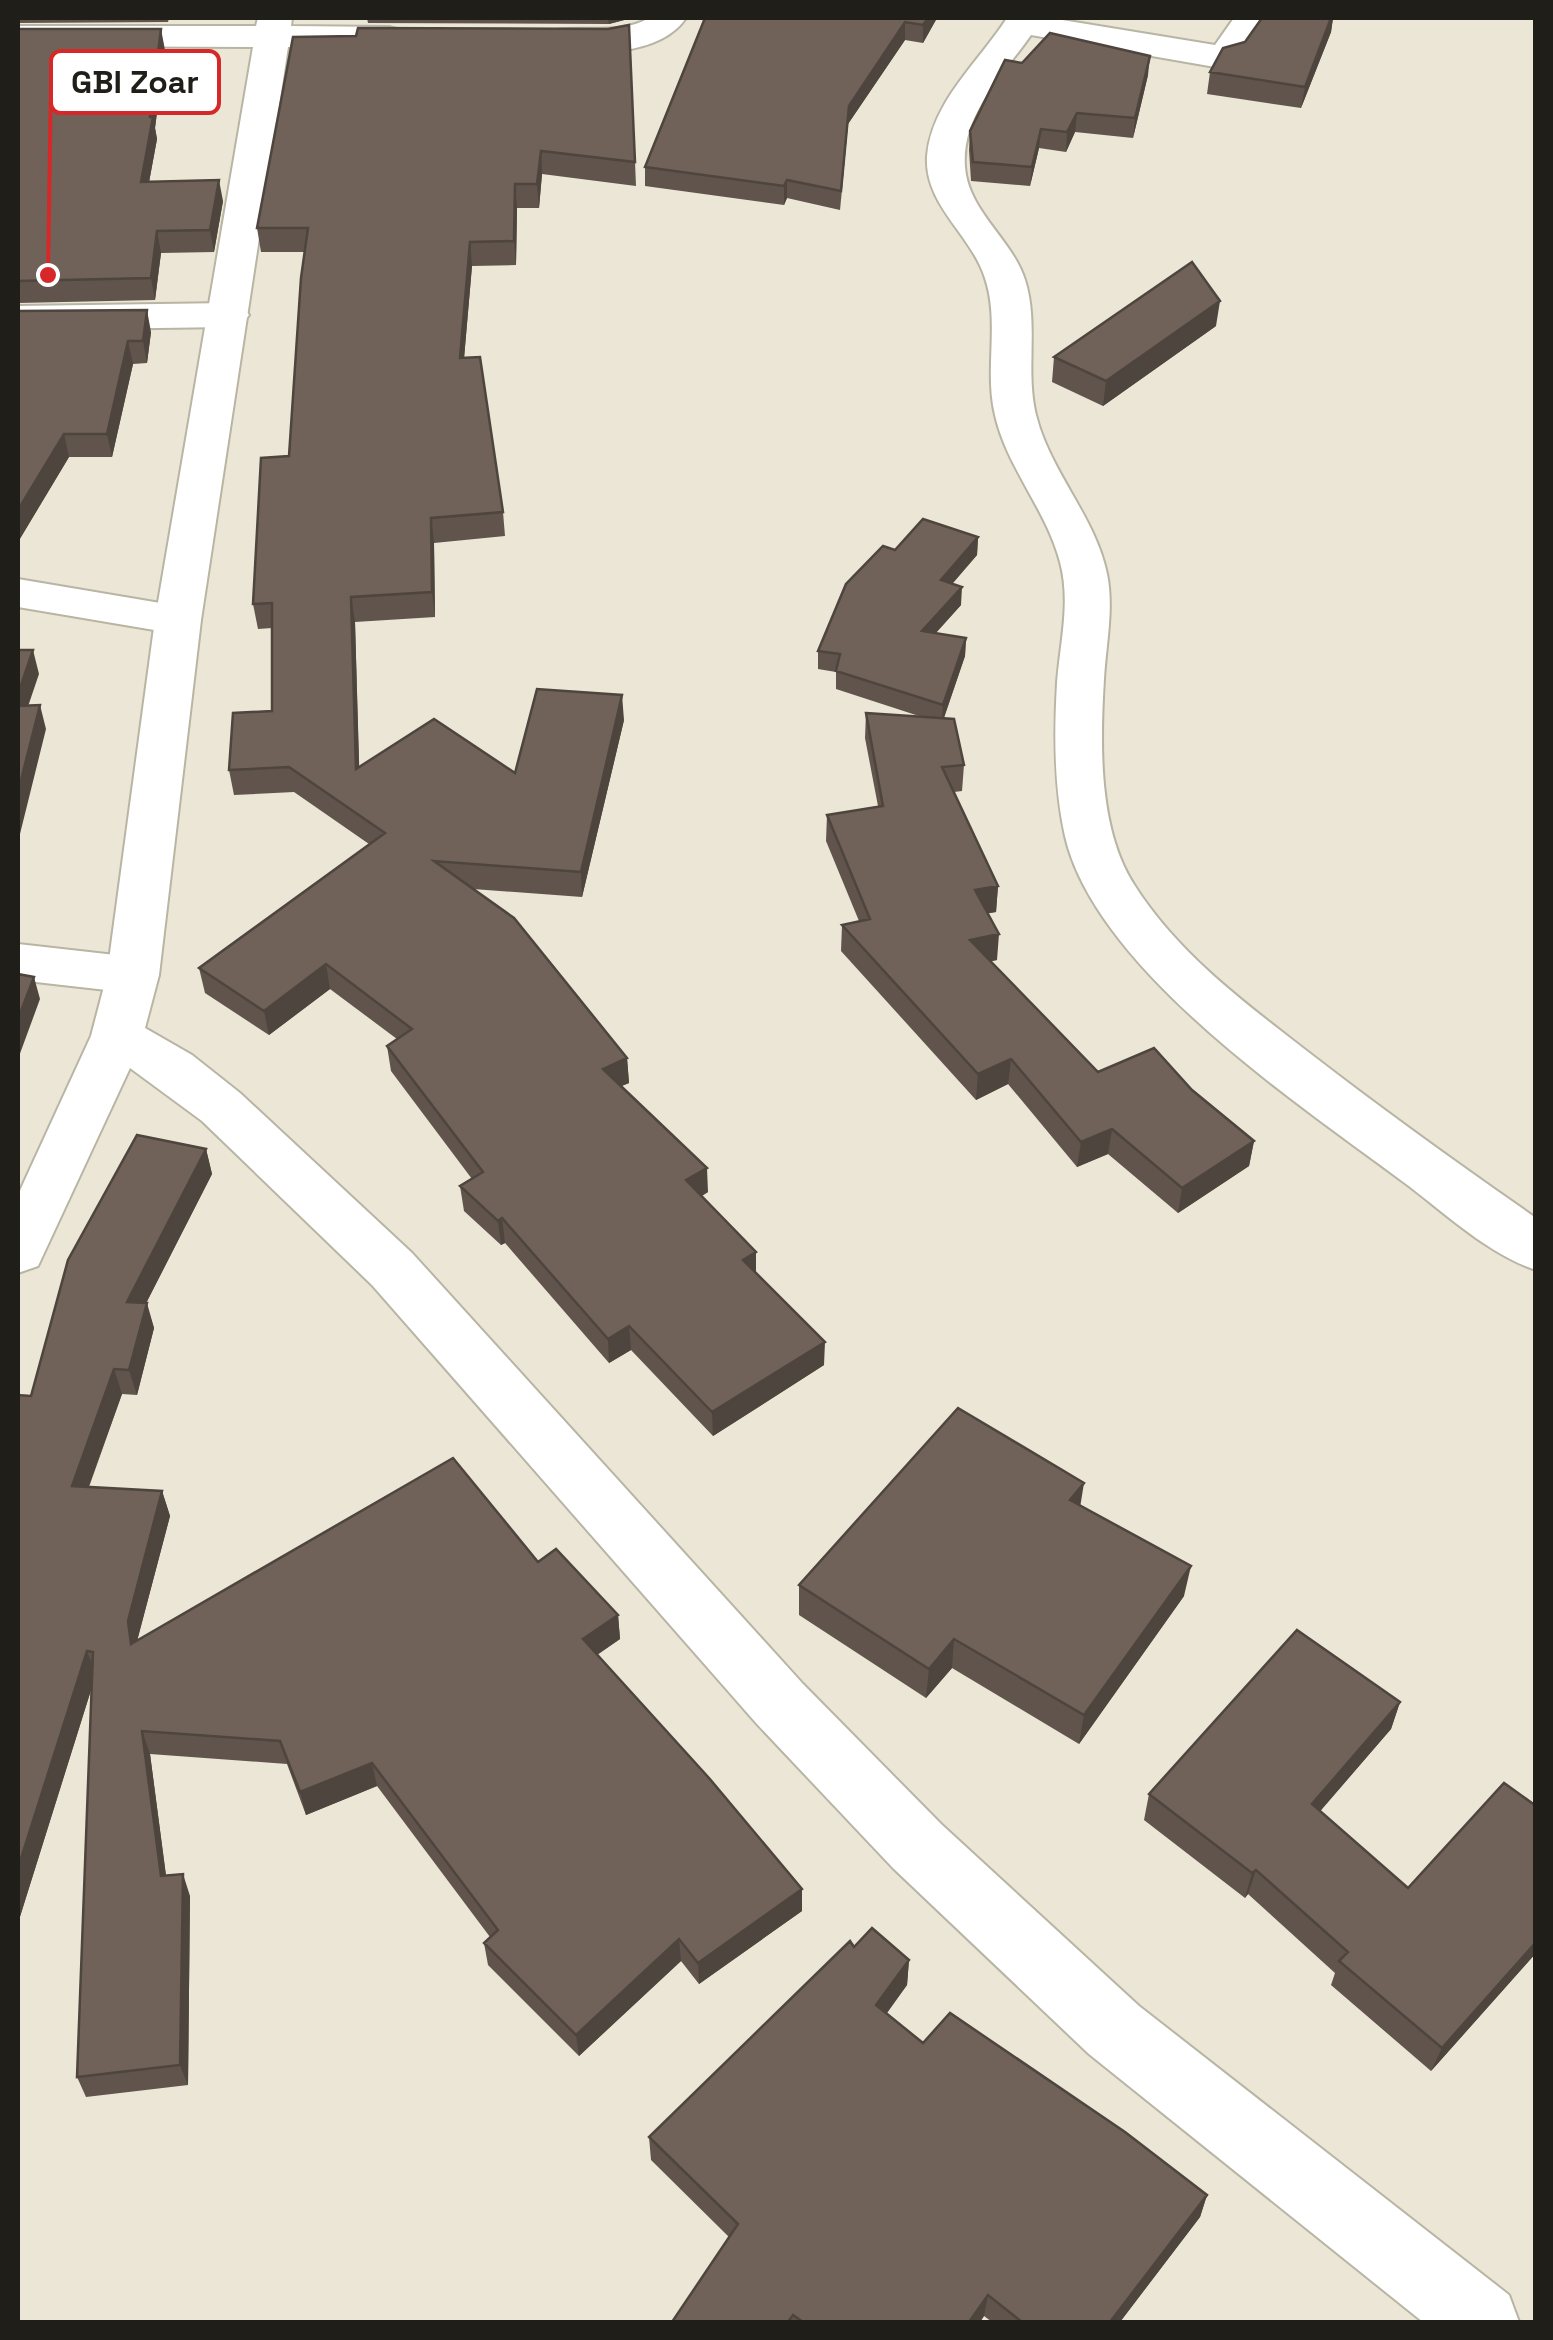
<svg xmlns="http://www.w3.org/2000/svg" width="1553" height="2340" font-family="'Space Grotesk',sans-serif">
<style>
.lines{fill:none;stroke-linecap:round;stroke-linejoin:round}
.street-casing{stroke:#b9b5a4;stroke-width:4}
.secondary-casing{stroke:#b9b5a4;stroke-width:4}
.street{fill:#fff;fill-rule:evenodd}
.secondary{fill:#fff;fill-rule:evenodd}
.wall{fill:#60544c}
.shaded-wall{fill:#4e453e}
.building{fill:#706258;stroke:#4e453e;stroke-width:2.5}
.leader{fill:none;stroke:#d62828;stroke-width:4}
.callout-dot{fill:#d62828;stroke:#fff;stroke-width:4}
.callout{fill:#fff;stroke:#d62828;stroke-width:4}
.callout-label{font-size:32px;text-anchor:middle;font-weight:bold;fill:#201e18}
</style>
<rect width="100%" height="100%" fill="#ebe6d5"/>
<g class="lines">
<defs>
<path id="street" d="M1007,18H1050L1215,45L1234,18H1262L1265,23L1239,61L1215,67L1031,35C1003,75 961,115 965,167C968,211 1012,239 1025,280C1039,323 1025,371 1036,415C1050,472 1095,516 1107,574C1114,608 1106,644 1104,679C1100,744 1098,830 1135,886C1177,952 1242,1001 1303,1048C1379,1107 1457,1163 1536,1218V1270C1487,1254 1443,1211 1402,1181C1297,1103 1095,968 1065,836C1054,787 1054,734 1057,683C1060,643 1071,602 1060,562C1046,509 1007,468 995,415C984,370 1000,322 985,278C971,234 924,205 927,156C932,101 979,62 1007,18Z
M229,303L243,307L249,315L243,323L229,327L18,330V306Z
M18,579L178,606L194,610L201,620L194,630L178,634L18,607Z
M18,944L133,957L151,962L159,975L151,988L133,993L18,980Z"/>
<path id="secondary" d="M258,18H292L291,26L389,27L401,30L406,37L401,44L389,47H288L201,620L159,975L145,1028L192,1055L240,1093L412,1253L803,1684L941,1824L1139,2006L1509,2295L1519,2322H1423L1089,2054L893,1868L757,1724L372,1285L202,1121L130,1068L38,1266L18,1273V1195L91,1036L107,975L155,620L253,47L18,46V26H256Z
M649,18H686C660,57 584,57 543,46L538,39L543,32C578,23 616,37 649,18Z"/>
</defs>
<use href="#street" class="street-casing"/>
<use href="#secondary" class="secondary-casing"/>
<use href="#street" class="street"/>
<use href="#secondary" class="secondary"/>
</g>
<path class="wall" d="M18,18H169L168,22L18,23Z
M367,18H628V19L609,24L368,23Z
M705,18H937L923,43L905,40L848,124L840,210L787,198L784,205L645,186V167Z
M1262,18H1333L1331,32L1301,108L1207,94L1210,72L1245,42Z
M18,29L165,50L155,128L157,139L149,182L223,201L214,252L161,253L155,300L18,303Z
M293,37L635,162L636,186L542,174L539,208H517L516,265L472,266L464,358L503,512L505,536L434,543L435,617L355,622L359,767L515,773L624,720L582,897L473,889L627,1058L629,1083L621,1086L708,1192L702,1196L756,1252V1273L824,1365L713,1436L631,1350L609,1363L505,1243L501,1245L464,1211L460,1186L472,1179L391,1071L387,1046L397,1039L330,989L269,1035L205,993L199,968L369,844L294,792L234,795L229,770L272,711V628L258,629L253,604L289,456L305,252H261L257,228Z
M1148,75L1133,138L1075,132L1066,152L1039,148L1030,186L971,181L969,150L970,131Z
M18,311L151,332L147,363L133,364L112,457H69L18,542Z
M1216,326L1103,406L1052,382L1054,357Z
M978,537L977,555L952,584L961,605L936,633L966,638L965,656L944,718L964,765L962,791L954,792L998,886L996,912L988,913L997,960L991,961L1098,1072L1192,1090L1254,1141L1249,1166L1178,1213L1108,1154L1077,1167L1008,1084L976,1100L841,951L842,925L859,921L826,841L827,815L878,806L865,738L866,713L922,717L836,689V672L818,669V651L895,550Z
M206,1149L212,1174L146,1303L154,1328L137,1395L122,1394L89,1487L162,1491L170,1516L137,1641L538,1562L618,1615L620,1639L597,1655L802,1911L699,1984L681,1961L579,2056L488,1965L484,1943L490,1937L377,1786L306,1815L287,1764L150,1754L166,1876L190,1896L188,2085L86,2097L77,2077L92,1687L18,1923L31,1396Z
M1081,1506L1184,1596L1079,1744L952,1668L926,1698L799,1615V1585Z
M1400,1702L1391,1729L1320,1811L1408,1888L1536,1806V1953L1431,2071L1331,1985L1335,1973L1248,1894L1245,1898L1144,1820L1149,1794Z
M854,1947L909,1960L907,1985L886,2013L923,2043L1207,2195L1200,2217L1120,2322H992L984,2316L980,2322H672L729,2237L651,2160L649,2137Z"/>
<path class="shaded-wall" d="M608,18H628V19L609,24Z
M928,18H937L923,43V25Z
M1331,18H1333L1331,32L1301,108L1305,87Z
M905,22V40L848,124L840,210L849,106Z
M161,29L165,50L155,128L157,139L145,204L141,182Z
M1150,56L1148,75L1133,138L1135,118Z
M1077,113L1075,132L1066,152L1067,132Z
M1041,129L1039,148L1030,186L1032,167Z
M541,151L542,174L539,208L537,184Z
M219,180L223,201L214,252L210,230Z
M787,180V198L784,205V186Z
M515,184L517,208L516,265L514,241Z
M157,231L161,253L155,300L151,278Z
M470,242L472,266L462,382L460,358Z
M1220,301L1216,326L1103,406L1106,381Z
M147,310L151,332L147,363L143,341Z
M128,341L133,364L112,457L107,434Z
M64,434L69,457L18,542V510Z
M431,518L434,543L435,617L432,592Z
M978,537L977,555L940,598L941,580Z
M962,587L961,605L921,649L922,631Z
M351,597L355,622L360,794L356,769Z
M966,638L965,656L942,723L943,705Z
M33,650L39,674L20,730L18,721V694Z
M622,695L624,720L582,897L581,872Z
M40,705L46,729L18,842V792Z
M998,886L996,912L973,916L975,890Z
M999,934L997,960L968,966L970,940Z
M326,964L330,989L269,1035L264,1011Z
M34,977L40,999L18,1059V1019Z
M627,1058L629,1083L605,1093L603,1069Z
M1011,1059L1008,1084L976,1100L978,1074Z
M1112,1129L1108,1154L1077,1167L1081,1142Z
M1254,1141L1249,1166L1178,1213L1182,1188Z
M206,1149L212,1174L134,1327L127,1302Z
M707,1168L708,1192L687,1204L686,1180Z
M502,1218L505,1243L501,1245L498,1221Z
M756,1252V1276L743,1260Z
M147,1303L154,1328L137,1395L129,1370Z
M629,1326L631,1350L609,1363L608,1339Z
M825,1342L824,1365L713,1436L712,1412Z
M114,1369L122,1394L80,1510L72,1486Z
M1084,1483L1079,1514L1070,1500Z
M162,1491L170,1516L136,1645L131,1644L128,1621Z
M1191,1566L1184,1596L1079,1744L1084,1715Z
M618,1615L620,1639L585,1663L583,1639Z
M954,1639L952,1668L926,1698L929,1669Z
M87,1651L96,1674L18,1923V1868Z
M1400,1702L1391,1729L1304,1830L1312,1804Z
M142,1731L150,1754L169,1898L161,1876Z
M372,1763L377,1786L306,1815L300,1792Z
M1256,1870L1248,1894L1245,1898L1252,1873Z
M183,1874L190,1896L188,2085L180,2065Z
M802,1889V1911L699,1984L698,1963Z
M679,1939L681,1961L579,2056L576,2035Z
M1536,1942V1953L1431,2071L1442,2048Z
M909,1960L907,1985L875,2030L876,2005Z
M1207,2195L1200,2217L1120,2322H1110Z
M988,2295L984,2316L980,2322H969Z"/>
<path class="building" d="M705,18H928L923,25L905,22L849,106L841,191L787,180L784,186L645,167Z
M1262,18H1331L1305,87L1210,72L1223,48L1245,42Z
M629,25L635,162L541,151L537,184H515L514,241L470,242L460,358L480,357L503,512L431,518L432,592L351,597L356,769L434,719L515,773L537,689L622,695L581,872L434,861L514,918L627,1058L603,1069L707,1168L686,1180L756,1252L743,1260L825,1342L712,1412L629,1326L608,1339L502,1218L498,1221L460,1186L483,1172L387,1046L412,1029L326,964L264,1011L199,968L385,833L289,767L229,770L233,713L272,711V603L253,604L261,458L289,456L301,278L308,228H257L293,37L356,36L358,28L608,29Z
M18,29H161L150,117H153L141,182L219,180L210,230L157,231L151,278L18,281Z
M1050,33L1150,56L1135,118L1077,113L1067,132L1041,129L1032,167L973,162L970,131L1005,60L1022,63Z
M1192,262L1220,301L1106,381L1054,357Z
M147,310L143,341H128L107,434H64L18,510V311Z
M923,519L978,537L941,580L962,587L922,631L966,638L943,705L836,671L840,654L818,651L846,584L883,546L895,550Z
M18,650H33L18,694Z
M40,705L18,792V706Z
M866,713L954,719L964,765L942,767L998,886L975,890L999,934L970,940L1098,1072L1154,1048L1192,1090L1254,1141L1182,1188L1112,1129L1081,1142L1011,1059L978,1074L842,925L870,919L827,815L883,806Z
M18,974L34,977L18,1019Z
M137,1135L206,1149L127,1302L147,1303L129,1370L114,1369L72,1486L162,1491L128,1621L131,1644L453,1458L538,1562L556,1549L618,1615L583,1639L709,1778L802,1889L698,1963L679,1939L576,2035L484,1943L498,1930L372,1763L300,1792L280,1741L142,1731L161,1876L183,1874L180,2065L77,2077L93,1652L87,1651L18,1868V1395L31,1396L68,1260Z
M958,1408L1084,1483L1070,1500L1191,1566L1084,1715L954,1639L929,1669L799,1585Z
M1297,1630L1400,1702L1312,1804L1408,1888L1504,1783L1536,1806V1942L1442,2048L1339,1961L1348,1952L1256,1870L1252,1873L1149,1794Z
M872,1928L909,1960L876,2005L923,2043L950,2013L1125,2132L1207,2195L1110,2322H1022L988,2295L969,2322H803L793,2315L788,2322H672L738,2224L649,2137L850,1941L854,1947Z"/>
<path class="leader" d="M48 275L51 82"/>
<circle class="callout-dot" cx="48" cy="275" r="10"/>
<rect class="callout" x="51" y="51" width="168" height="62" rx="10"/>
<g class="callout-label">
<text x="135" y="93">GBI Zoar</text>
</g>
<rect width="1553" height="2340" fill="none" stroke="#201e18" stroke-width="40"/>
</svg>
